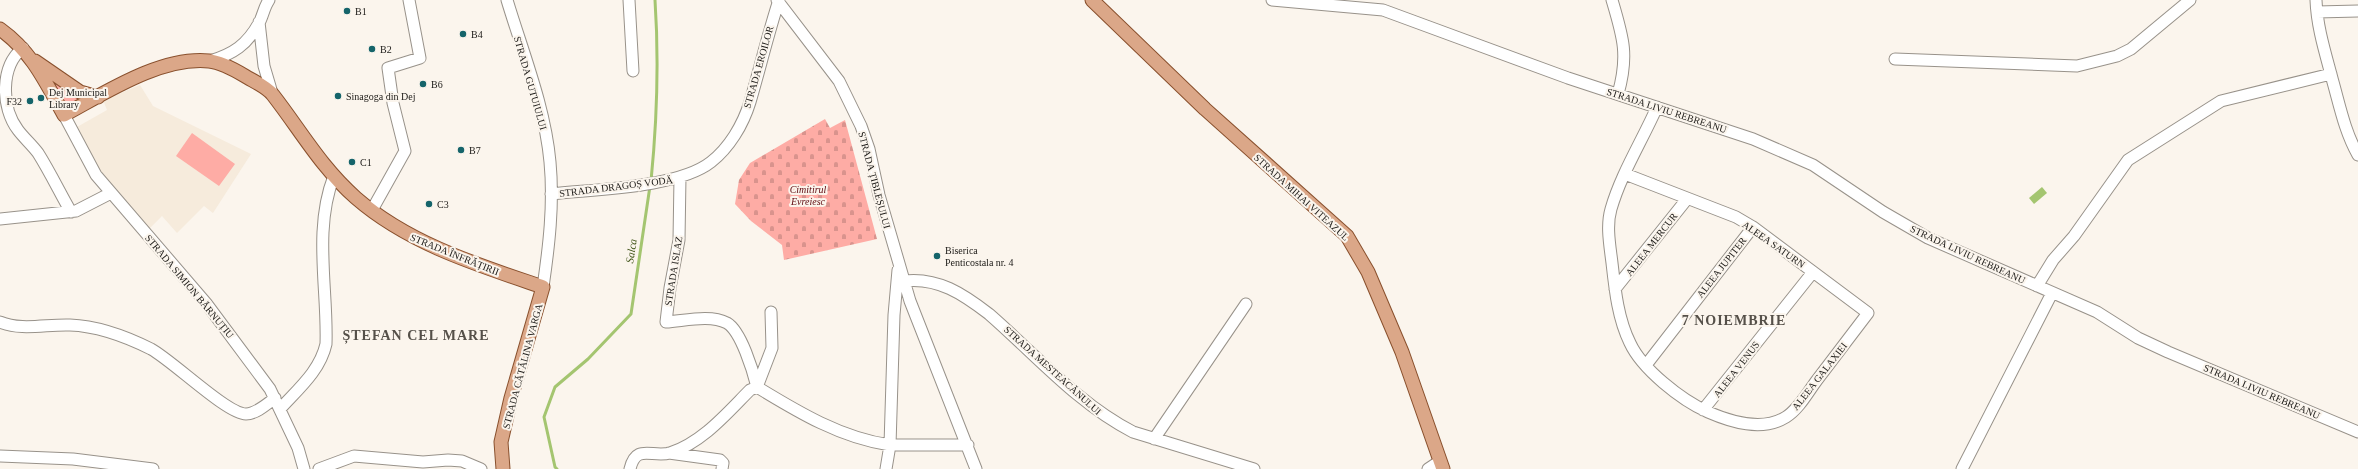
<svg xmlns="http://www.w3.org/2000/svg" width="2358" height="469" font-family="Georgia,serif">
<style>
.built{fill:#f6ebdc}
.green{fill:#feaca5}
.cemetery{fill:url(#cemetery-stones)}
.water{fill:#a4c570}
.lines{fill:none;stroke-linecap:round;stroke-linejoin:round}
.stream{stroke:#a4c570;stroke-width:3}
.minor-casing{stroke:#98928a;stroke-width:13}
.major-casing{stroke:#89502d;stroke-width:15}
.minor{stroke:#fff;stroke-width:11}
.major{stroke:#dba788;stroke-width:13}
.poi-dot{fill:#15646a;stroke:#fbf5ed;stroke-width:1.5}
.labels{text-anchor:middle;stroke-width:4;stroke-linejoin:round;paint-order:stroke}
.poi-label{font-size:10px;fill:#1c1a17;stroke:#fbf5ed;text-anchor:start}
.street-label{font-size:10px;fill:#1c1a17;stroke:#fbf5ed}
.park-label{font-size:10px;font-style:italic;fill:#600a10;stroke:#fbf5ed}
.water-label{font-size:11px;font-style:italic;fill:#3c5013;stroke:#fbf5ed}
.district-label{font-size:14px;font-weight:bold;letter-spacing:1px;fill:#555049;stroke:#fbf5ed}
</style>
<defs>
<pattern id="cemetery-stones" width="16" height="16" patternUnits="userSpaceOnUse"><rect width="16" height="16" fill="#feaca5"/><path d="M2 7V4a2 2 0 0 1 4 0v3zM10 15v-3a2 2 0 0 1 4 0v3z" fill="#d9938d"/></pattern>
</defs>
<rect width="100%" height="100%" fill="#fbf5ed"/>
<path class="built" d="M140,85L153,106L251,154L213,213L204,206L177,233L162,216L149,229L101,172L77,127L107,110L103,100Z"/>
<path class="green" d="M52,81L80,100L65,106Z
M192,133L235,164L219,186L176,156Z"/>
<path class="cemetery" d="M825,119L830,128L845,120L877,239L784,260L782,245L751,221L735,204L739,180L750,163Z"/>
<path class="water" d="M2042,187L2047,193L2034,204L2029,198Z"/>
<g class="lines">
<path class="stream" d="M651,181C657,121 659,60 655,0
M557,469L555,467L544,417L555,387L588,359L631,314L650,186"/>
<defs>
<path id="minor" d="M507,0C523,53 545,107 550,162C554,204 549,246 543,287
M629,0L633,71
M777,0L839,81L861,126L869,149L879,195L910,301L976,469
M1272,0L1383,10L1568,78L1753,139L1813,165L1883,212L1928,238L2097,312L2138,338L2168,352L2358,432
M1612,0C1623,37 1629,55 1618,94
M2316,0C2317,28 2326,55 2333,82C2340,107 2345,132 2358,155
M2317,12L2358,11
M259,22L264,66L272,93
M23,48C0,66 1,108 18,130C24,138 32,145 38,153C50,172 60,193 71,212
M1895,59L2077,66L2117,56L2131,49L2190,0
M210,61C233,54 247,45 259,23C263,16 264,7 269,0
M64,115L96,175L206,303L270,389L298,448L304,469
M1625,174L1736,217L1753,227L1868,313C1851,335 1834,358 1817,380C1808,392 1799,409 1786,417C1762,432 1731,422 1708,412C1681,400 1642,369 1630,343C1618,319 1615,290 1612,263C1610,246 1606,226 1611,209C1621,174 1642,141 1657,107
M680,177L679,240L670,288L666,322C684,321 710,314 727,323C741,331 753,371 757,387
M551,194C594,189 678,188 711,162C729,148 743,125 750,102C760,68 768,34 779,0
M372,210L405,151L393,103L388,68L420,58L409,0
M0,219L76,211L111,193
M898,270L894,315L890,445H968
M904,281C938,277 963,294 989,314C1035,354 1078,404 1133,432L1254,469
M2037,286L2053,260L2074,236L2128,160L2221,101L2331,74
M1615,289L1687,199
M0,322C21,331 47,324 70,325C99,326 125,336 151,349C173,361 227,414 246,414C256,414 267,404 275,398
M1646,365L1753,227
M757,387C798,412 841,438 890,445L886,469
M757,387L772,348L771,312
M280,409C298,389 320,371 326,344C328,290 313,229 334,176
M1703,410L1813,272
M1154,439L1246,304
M669,453L720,460L723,463L722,469
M0,456L73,459L153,469
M319,469L354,456L423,462L448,460L462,461L481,469
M630,469C636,443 652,458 670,453C703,442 727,413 750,390L757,387
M1428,469L1440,461
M1962,469L2052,293"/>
<path id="major" d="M1092,0L1205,109L1347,236L1368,272L1402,352L1443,469
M0,29C32,52 45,81 64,115C105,93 161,56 209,61C221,62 235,70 245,76C253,81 267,87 273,95C301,131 320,166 356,198C409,244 478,265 543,287L511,398L501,442L503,469
M35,61L80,92L98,97"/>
</defs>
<use href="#minor" class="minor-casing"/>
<use href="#major" class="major-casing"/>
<use href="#minor" class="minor"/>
<use href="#major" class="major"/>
</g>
<g class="poi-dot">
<circle cx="347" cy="11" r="4"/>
<circle cx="463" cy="34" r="4"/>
<circle cx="372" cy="49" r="4"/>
<circle cx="423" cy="84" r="4"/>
<circle cx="338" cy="96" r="4"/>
<circle cx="41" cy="98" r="4"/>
<circle cx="30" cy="101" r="4"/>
<circle cx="461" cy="150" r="4"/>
<circle cx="352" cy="162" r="4"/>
<circle cx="429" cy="204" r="4"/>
<circle cx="937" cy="256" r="4"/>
</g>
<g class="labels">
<g class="poi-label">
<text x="355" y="15">B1</text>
<text x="471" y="38">B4</text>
<text x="380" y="53">B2</text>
<text x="431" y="88">B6</text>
<text x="49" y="96">Dej Municipal<tspan x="49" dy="12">Library</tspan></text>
<text x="346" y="100">Sinagoga din Dej</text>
<text x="22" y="105" text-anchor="end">F32</text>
<text x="469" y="154">B7</text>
<text x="360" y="166">C1</text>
<text x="437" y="208">C3</text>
<text x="945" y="254">Biserica<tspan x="945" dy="12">Penticostala nr. 4</tspan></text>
</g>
<g class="street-label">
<text transform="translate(758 67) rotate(-74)" y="4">STRADA EROILOR</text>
<text transform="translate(531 83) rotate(74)" y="4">STRADA GUTUIULUI</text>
<text transform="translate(1667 110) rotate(18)" y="4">STRADA LIVIU REBREANU</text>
<text transform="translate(875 180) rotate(75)" y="4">STRADA ȚIBLEȘULUI</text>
<text transform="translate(616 186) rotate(-7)" y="4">STRADA DRAGOȘ VODĂ</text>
<text transform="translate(1302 197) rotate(42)" y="4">STRADA MIHAI VITEAZUL</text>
<text transform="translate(1651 244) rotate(-52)" y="4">ALEEA MERCUR</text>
<text transform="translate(1774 244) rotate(35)" y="4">ALEEA SATURN</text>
<text transform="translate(455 254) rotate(22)" y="4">STRADA ÎNFRĂȚIRII</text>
<text transform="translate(1968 254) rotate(25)" y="4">STRADA LIVIU REBREANU</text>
<text transform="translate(1721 267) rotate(-52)" y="4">ALEEA JUPITER</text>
<text transform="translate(673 271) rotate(-81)" y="4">STRADA ISLAZ</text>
<text transform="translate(190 286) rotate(50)" y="4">STRADA SIMION BĂRNUȚIU</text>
<text transform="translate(522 366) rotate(-75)" y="4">STRADA CĂTĂLINA VARGA</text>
<text transform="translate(1736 369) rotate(-52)" y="4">ALEEA VENUS</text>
<text transform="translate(1053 370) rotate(42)" y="4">STRADA MESTEACĂNULUI</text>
<text transform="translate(1819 376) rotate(-52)" y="4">ALEEA GALAXIEI</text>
<text transform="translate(2262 391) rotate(23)" y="4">STRADA LIVIU REBREANU</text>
</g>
<g class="park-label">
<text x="808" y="193">Cimitirul<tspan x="808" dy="12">Evreiesc</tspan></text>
</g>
<g class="water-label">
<text transform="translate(631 251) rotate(-81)" y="4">Salca</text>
</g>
<g class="district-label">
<text x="1734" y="325">7 NOIEMBRIE</text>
<text x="416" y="340">ȘTEFAN CEL MARE</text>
</g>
</g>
</svg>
